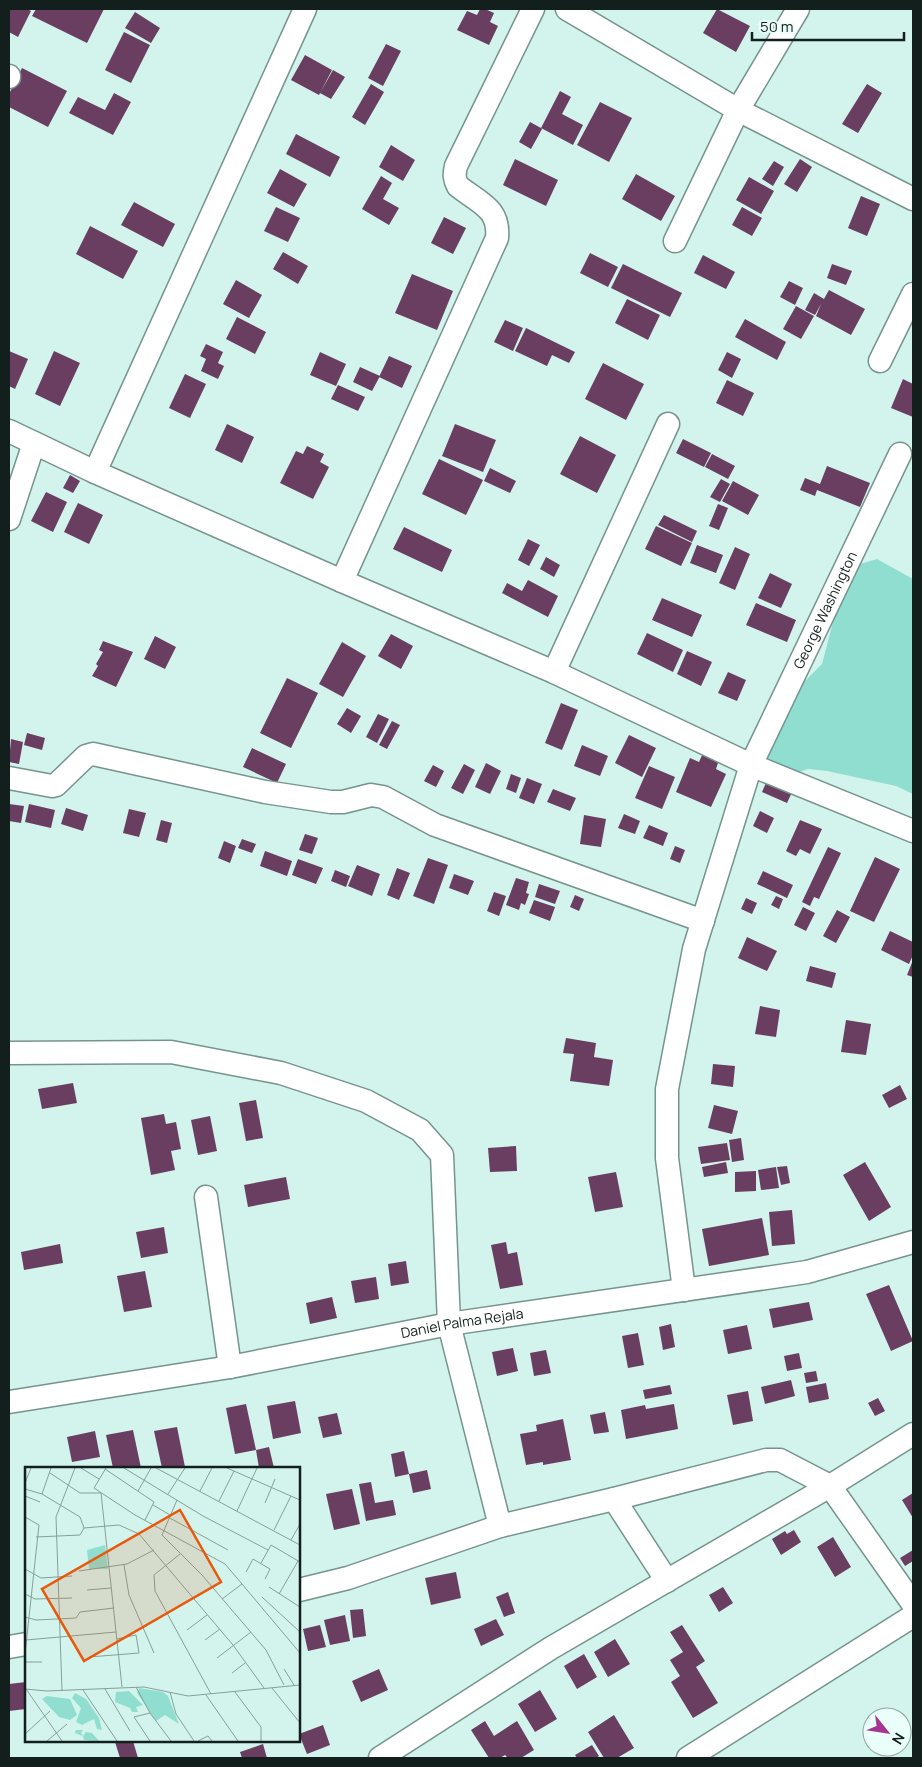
<svg xmlns="http://www.w3.org/2000/svg" width="922" height="1767" font-family="Manrope,sans-serif">
<style>
.green{fill:#90decf}
.building{fill:#6a3e61}
.lines{fill:none;stroke-linecap:round;stroke-linejoin:round}
.minor-casing{stroke:#75948e;stroke-width:25}
.minor{stroke:#fff;stroke-width:22}
.labels{text-anchor:middle;stroke-width:5;stroke-linejoin:round;paint-order:stroke}
.street-label{font-size:14px;fill:#121f1c;stroke:#eafefa}
.inset-road{fill:none;stroke:#869f99;stroke-width:1}
.view{fill:#e8590c;fill-opacity:0.15;stroke:#e8590c;stroke-width:2.5}
.inset-edge{fill:none;stroke:#121f1c;stroke-width:2.5}
</style>
<rect width="100%" height="100%" fill="#d3f4ed"/>
<path class="green" d="M877,559L913,579V794L896,786L827,771L808,769L791,775L760,762L786,700L822,664L840,595L860,564Z"/>
<path class="building" d="M9,9H27L31,11L18,37L9,32Z
M36,9H104L87,43L32,16Z
M480,9H485L494,13L490,22L498,26L489,45L457,30L467,11L477,15Z
M717,9L750,26L736,52L703,33Z
M135,12L160,28L151,43L125,28Z
M124,32L150,45L131,83L105,70Z
M386,44L401,51L383,86L368,78Z
M305,55L332,70L319,95L291,80Z
M22,68L67,91L48,127L9,107V94Z
M333,70L345,77L331,99L320,93Z
M371,84L384,92L365,125L352,117Z
M867,84L882,93L858,133L842,124Z
M560,91L571,97L562,114L583,125L573,145L541,128L542,129L531,149L519,142L530,122L541,128Z
M114,93L131,102L113,135L69,113L78,97L105,110Z
M600,102L632,118L609,162L577,145Z
M296,134L340,157L330,177L286,154Z
M391,145L415,160L403,181L379,167Z
M515,159L558,180L546,206L503,185Z
M800,159L812,167L797,192L784,184Z
M774,161L784,167L773,186L762,179Z
M280,169L307,184L294,207L267,193Z
M636,174L675,196L661,221L622,199Z
M381,176L392,183L383,199L399,208L389,225L362,209Z
M749,177L774,191L761,214L736,200Z
M861,196L880,204L867,236L848,228Z
M134,202L175,224L163,247L121,225Z
M276,207L300,218L288,242L264,231Z
M742,207L762,218L752,236L732,225Z
M444,217L466,228L453,254L431,243Z
M90,226L138,251L123,279L76,254Z
M283,252L308,266L298,284L273,269Z
M590,253L618,267L608,287L580,273Z
M703,255L735,272L726,289L694,273Z
M623,264L682,293L670,317L611,288Z
M832,264L852,271L846,285L827,278Z
M412,274L453,291L437,330L395,313Z
M236,280L262,295L249,318L223,304Z
M789,281L803,288L795,305L780,297Z
M829,290L865,309L851,335L816,316L821,304L815,315L805,310L814,293L824,299Z
M627,299L660,315L648,340L615,323Z
M796,306L814,316L801,339L783,329Z
M237,317L266,332L255,354L226,339Z
M745,319L786,342L777,360L735,337Z
M505,320L523,328L513,351L494,342Z
M526,328L575,352L569,363L552,355L547,366L515,351Z
M206,344L223,352L218,363L224,366L218,379L201,371L206,359L200,356Z
M9,351L28,359L15,389L9,386Z
M54,351L80,363L60,406L35,394Z
M320,352L346,364L336,386L310,375Z
M727,352L741,359L732,378L718,370Z
M389,356L412,366L402,388L379,377Z
M603,363L644,384L626,420L585,399Z
M360,367L380,376L372,391L353,382Z
M185,374L206,384L190,418L169,408Z
M903,379L913,384V417L891,408Z
M727,380L754,393L743,416L716,403Z
M338,385L365,397L358,411L331,399Z
M227,424L254,437L242,463L215,450Z
M455,424L496,440L483,472L442,456Z
M580,436L616,455L597,493L560,474Z
M683,439L711,453L704,467L676,453Z
M307,446L324,454L320,462L329,467L313,499L280,483L296,451L303,454Z
M712,454L735,466L728,479L705,467Z
M439,459L483,480L466,515L422,494Z
M827,466L870,483L860,507L817,490L815,496L800,490L805,478L820,484Z
M490,468L516,481L510,493L484,481Z
M70,475L80,481L73,493L63,488Z
M721,479L730,484L720,502L710,497Z
M733,481L759,495L748,515L722,501Z
M46,492L67,502L53,532L31,521Z
M78,503L103,515L89,544L64,532Z
M718,504L728,508L719,530L709,526Z
M664,515L697,531L692,542L658,525Z
M656,526L692,543L681,566L645,549Z
M404,527L452,550L442,572L393,549Z
M528,539L540,545L529,566L518,560Z
M697,545L723,555L716,573L690,563Z
M735,547L750,554L735,590L719,583Z
M546,557L560,565L554,577L540,569Z
M770,573L792,584L781,608L758,598Z
M528,580L558,596L548,617L502,593L507,583L522,591Z
M662,598L702,615L692,637L652,620Z
M756,603L796,620L787,642L746,625Z
M647,633L683,650L673,672L637,654Z
M391,634L413,646L401,669L378,656Z
M155,636L176,647L165,669L144,659Z
M103,641L133,652L116,687L92,676L98,666L96,664L103,652L99,650Z
M342,642L366,656L343,697L319,684Z
M687,651L712,662L701,686L677,674Z
M728,672L746,680L737,701L718,693Z
M287,678L318,693L291,748L260,733Z
M561,703L578,710L562,750L545,743Z
M347,708L361,716L351,733L337,724Z
M378,714L389,719L377,743L366,737Z
M392,721L400,725L387,749L379,745Z
M27,733L45,738L42,750L24,745Z
M629,735L656,748L642,777L615,763Z
M11,739L23,742L19,764L9,762Z
M582,745L608,756L600,776L574,766Z
M252,748L286,764L277,783L243,767Z
M703,753L719,760L716,769L726,774L711,807L676,792L690,758L699,762Z
M486,763L501,771L490,794L475,787Z
M464,764L475,770L463,794L451,788Z
M433,765L444,771L436,787L424,781Z
M649,766L675,777L662,809L635,798Z
M511,774L521,778L516,793L506,789Z
M769,776L794,788L787,803L762,792Z
M527,778L542,784L534,804L519,798Z
M553,789L576,798L570,811L547,802Z
M9,804L24,806L21,823L9,821Z
M29,804L55,810L51,828L25,822Z
M66,808L88,815L83,831L61,824Z
M129,809L146,813L139,837L123,833Z
M760,811L774,818L767,833L753,826Z
M624,814L640,821L635,834L618,828Z
M584,815L606,819L601,847L580,844Z
M161,820L172,823L167,843L156,840Z
M800,820L822,829L810,854L800,849L796,856L786,851Z
M649,825L668,833L663,846L643,838Z
M305,834L318,838L312,854L299,850Z
M242,839L256,844L252,853L238,848Z
M224,841L236,846L230,863L218,858Z
M675,846L685,850L680,863L670,859Z
M828,847L841,853L819,899L814,897L810,906L802,902Z
M265,851L292,861L287,876L260,866Z
M875,857L900,869L874,922L850,911Z
M428,858L448,865L434,904L413,896Z
M298,859L323,868L316,884L292,875Z
M357,865L380,874L372,896L348,886Z
M397,868L410,873L399,900L387,895Z
M335,870L350,876L346,887L331,881Z
M763,871L793,885L787,898L757,884Z
M454,874L474,881L468,895L449,888Z
M516,878L529,882L526,893L529,894L525,905L521,903L519,910L506,905Z
M539,884L560,891L555,904L535,897Z
M494,892L506,896L499,916L487,911Z
M575,895L584,899L579,911L570,907Z
M776,896L783,899L779,909L771,905Z
M746,898L757,903L752,914L741,909Z
M534,900L555,907L550,921L529,913Z
M803,907L815,913L806,931L794,925Z
M837,910L850,917L836,943L823,936Z
M890,931L913,942V955L909,964L881,950Z
M747,937L777,951L767,971L738,958Z
M913,960V977L907,975Z
M810,966L836,973L832,988L806,981Z
M760,1006L780,1010L776,1037L755,1034Z
M846,1020L871,1024L866,1055L841,1052Z
M566,1038L596,1043L594,1057L613,1060L609,1086L570,1081L574,1054L563,1053Z
M713,1064L735,1066L733,1087L711,1084Z
M73,1083L77,1103L42,1109L38,1089Z
M900,1085L907,1099L889,1108L882,1095Z
M256,1100L263,1138L246,1141L239,1103Z
M714,1105L738,1111L732,1134L708,1128Z
M164,1114L166,1124L176,1122L181,1149L171,1151L175,1170L151,1175L141,1118Z
M210,1116L217,1151L198,1155L191,1120Z
M741,1138L744,1160L732,1162L729,1140Z
M727,1143L730,1160L701,1164L698,1147Z
M516,1146L517,1171L490,1172L488,1148Z
M726,1162L728,1173L704,1177L702,1167Z
M865,1162L891,1207L869,1221L843,1175Z
M787,1166L790,1183L781,1185L777,1167Z
M776,1167L779,1188L761,1190L758,1170Z
M756,1171V1191L735,1192V1172Z
M616,1172L623,1207L595,1212L588,1177Z
M286,1177L290,1199L248,1207L244,1185Z
M792,1210L795,1244L772,1246L769,1212Z
M762,1218L769,1255L709,1266L702,1229Z
M164,1227L168,1253L141,1258L136,1232Z
M506,1242L508,1254L517,1252L523,1285L500,1289L491,1245Z
M60,1244L63,1263L24,1270L21,1252Z
M406,1261L409,1283L391,1286L388,1264Z
M145,1271L152,1307L124,1312L117,1276Z
M376,1277L379,1299L355,1303L351,1281Z
M889,1285L913,1341L891,1351L866,1294Z
M332,1297L337,1318L310,1324L306,1303Z
M809,1302L813,1320L773,1328L769,1309Z
M671,1324L675,1347L663,1350L659,1327Z
M747,1325L752,1349L728,1354L723,1330Z
M638,1333L644,1365L628,1368L622,1336Z
M513,1348L518,1371L497,1376L492,1352Z
M546,1350L551,1373L534,1376L530,1353Z
M799,1353L802,1368L787,1371L784,1356Z
M816,1371L818,1381L806,1383L804,1373Z
M791,1380L795,1396L765,1404L761,1387Z
M826,1383L829,1399L809,1403L806,1387Z
M670,1385L672,1394L645,1399L643,1390Z
M748,1391L753,1421L733,1425L727,1395Z
M878,1398L885,1411L875,1416L868,1403Z
M295,1401L301,1433L273,1439L267,1406Z
M246,1404L256,1450L235,1454L226,1408Z
M674,1404L678,1429L626,1439L621,1410L645,1405L646,1409Z
M605,1412L609,1432L594,1434L590,1415Z
M337,1413L342,1434L323,1438L318,1417Z
M563,1419L571,1460L543,1465V1462L526,1465L520,1434L537,1431L536,1425Z
M177,1427L185,1467L162,1468L154,1431Z
M133,1430L141,1468H113L106,1435Z
M95,1431L100,1457L72,1462L67,1437Z
M269,1447L274,1468H259L256,1450Z
M404,1451L409,1474L427,1470L431,1489L413,1493L409,1474L395,1477L391,1454Z
M371,1482L375,1503L393,1500L396,1515L366,1521L359,1484Z
M352,1489L360,1524L334,1530L326,1494Z
M913,1493V1518L902,1500Z
M794,1530L801,1542L781,1555L772,1539L785,1531L787,1534Z
M833,1537L851,1567L835,1577L817,1547Z
M913,1550V1561L905,1566L900,1558Z
M456,1572L461,1598L431,1605L425,1578Z
M723,1587L733,1603L719,1612L709,1595Z
M508,1592L515,1613L504,1617L496,1597Z
M363,1609L366,1636L353,1638L350,1610Z
M345,1615L350,1641L330,1645L324,1620Z
M496,1619L504,1635L481,1646L474,1629Z
M320,1625L326,1647L308,1651L303,1629Z
M682,1625L705,1661L696,1667L718,1703L693,1718L671,1682L680,1676L670,1660L683,1652L670,1632Z
M615,1639L630,1664L608,1677L594,1652Z
M584,1654L597,1677L577,1689L564,1666Z
M379,1669L388,1690L361,1702L352,1681Z
M26,1682V1709L9,1711V1684Z
M540,1690L557,1719L535,1732L518,1704Z
M614,1715L634,1748L617,1758H604L588,1732Z
M485,1721L494,1736L517,1721L534,1750L521,1758H508L505,1755L500,1758H489L471,1730Z
M323,1725L330,1745L307,1754L299,1734Z
M119,1741H133L138,1758H120L115,1742Z
M263,1744L267,1758H242L240,1752Z
M592,1745L599,1756L596,1758H577L575,1755Z"/>
<g class="lines">
<defs>
<g id="minor">
<path d="M567,9L738,110L913,199"/>
<path d="M9,77V76"/>
<path d="M675,241L738,110L798,9"/>
<path d="M880,361L913,294"/>
<path d="M9,431L95,472L342,581L554,672L751,765L913,831"/>
<path d="M95,472L305,9"/>
<path d="M9,519L34,443"/>
<path d="M342,581L497,238C500,208 479,203 458,186C454,179 454,174 456,166L533,9"/>
<path d="M554,672L668,424"/>
<path d="M9,778L52,786L56,785L86,756L93,754L265,792L331,802H343L371,795L383,797L435,825L703,921"/>
<path d="M9,1053L171,1052L281,1073L366,1101L420,1130L442,1155L449,1324L500,1526"/>
<path d="M206,1197L230,1367"/>
<path id="s1" d="M684,1290L667,1158V1089L694,949L751,765L900,454"/>
<path id="s2" d="M9,1402L230,1367L449,1324L807,1272L913,1242"/>
<path d="M614,1499L667,1581"/>
<path d="M299,1590L348,1578L500,1526L614,1499L766,1460H780L830,1486L913,1604"/>
<path d="M9,1647L26,1644"/>
<path d="M380,1758L551,1648L830,1486L913,1434"/>
<path d="M688,1758L913,1616"/>
</g>
</defs>
<use href="#minor" class="minor-casing"/>
<use href="#minor" class="minor"/>
</g>
<g class="labels">
<g class="street-label">
<text dy="5" stroke="none"><textPath href="#s1" startOffset="709">George Washington</textPath></text>
<text dy="5" stroke="none"><textPath href="#s2" startOffset="460">Daniel Palma Rejala</textPath></text>
</g>
</g>
<g transform="translate(25 1467)">
<rect width="275" height="275" fill="#d3f4ed"/>
<path d="M80,78L83,102H64L62,83ZM114,221L138,225L143,229L154,257L140,248L131,254L112,226ZM104,224L118,238L111,240L113,245H107L105,241L90,235L91,225ZM50,226L61,232L74,251L77,263L72,262L69,252L57,258L51,255L56,241L47,231ZM22,229L45,232L52,248L45,253L34,250L17,232ZM51,263H58L56,266L58,269L61,265L67,266L74,274L59,273L58,269L50,266Z" fill="#90decf"/>
<path class="inset-road" d="M56,1L74,12M81,1L69,21L110,48L200,97L217,117L197,132M99,1L178,49L243,83M131,1L275,78M202,1L275,33M80,2L129,35L120,53M25,6L55,26H76L97,220M0,16L6,1M0,22L17,27L55,50L59,61L55,68L11,70M113,24L126,1M175,24L187,1M17,27L26,1M143,27L160,1M0,29L15,35M152,33L137,68L177,108L241,183L259,218M194,34L209,4M240,36L250,12M128,38L145,48M212,44L232,1M0,50L14,58L0,187M143,50L203,83M59,61L94,58L114,67L208,178L239,221M249,63L266,29M266,73L275,57M155,87L129,108L130,124L186,227M236,96L246,78L275,95M99,98L104,128L129,186M0,102L16,111L47,109M54,104L102,97L129,83M221,105L228,92L245,102L240,112M217,117L275,186M244,120L275,140M62,123L86,121M0,127L10,132L47,131M254,127L273,94M237,130L275,165M0,150L11,153L51,151L55,145L89,141M162,163L182,148M1,173L91,165M180,173L195,162M64,190L114,186L111,168L92,172M192,191L226,165M0,195H17M259,202L269,218M207,206L220,196M111,220L125,246L109,250L125,274M247,221L275,256M0,222L22,224L119,220L163,229L275,218M1,222L37,274M80,222L105,264M58,223L92,274M37,224L31,50L50,1M145,225L151,247L169,274M210,225L236,260V274M181,228L213,274M125,246L146,274M0,267L25,244M22,274L42,257M173,274L183,269L187,274"/>
<path class="view" d="M155,43L196,115L59,194L17,122Z"/>
<rect width="275" height="275" class="inset-edge"/>
</g>
<rect width="922" height="1767" fill="none" stroke="#121f1c" stroke-width="20"/>
<g transform="translate(887 1732) rotate(120)"><circle r="24" fill="#eafefa" stroke="#94a5a1"/>
<path d="M0-4L9 19L0 12L-9 19Z" fill="#a43593"/>
<text y="-8" font-size="14" font-weight="bold" text-anchor="middle" fill="#121f1c">N</text>
</g>
<path d="M752 32v8h152v-8" fill="none" stroke="#121f1c" stroke-width="2.5"/>
<text x="760" y="32" font-size="15" fill="#121f1c" stroke="#eafefa" stroke-width="4" paint-order="stroke">50 m</text>
</svg>
